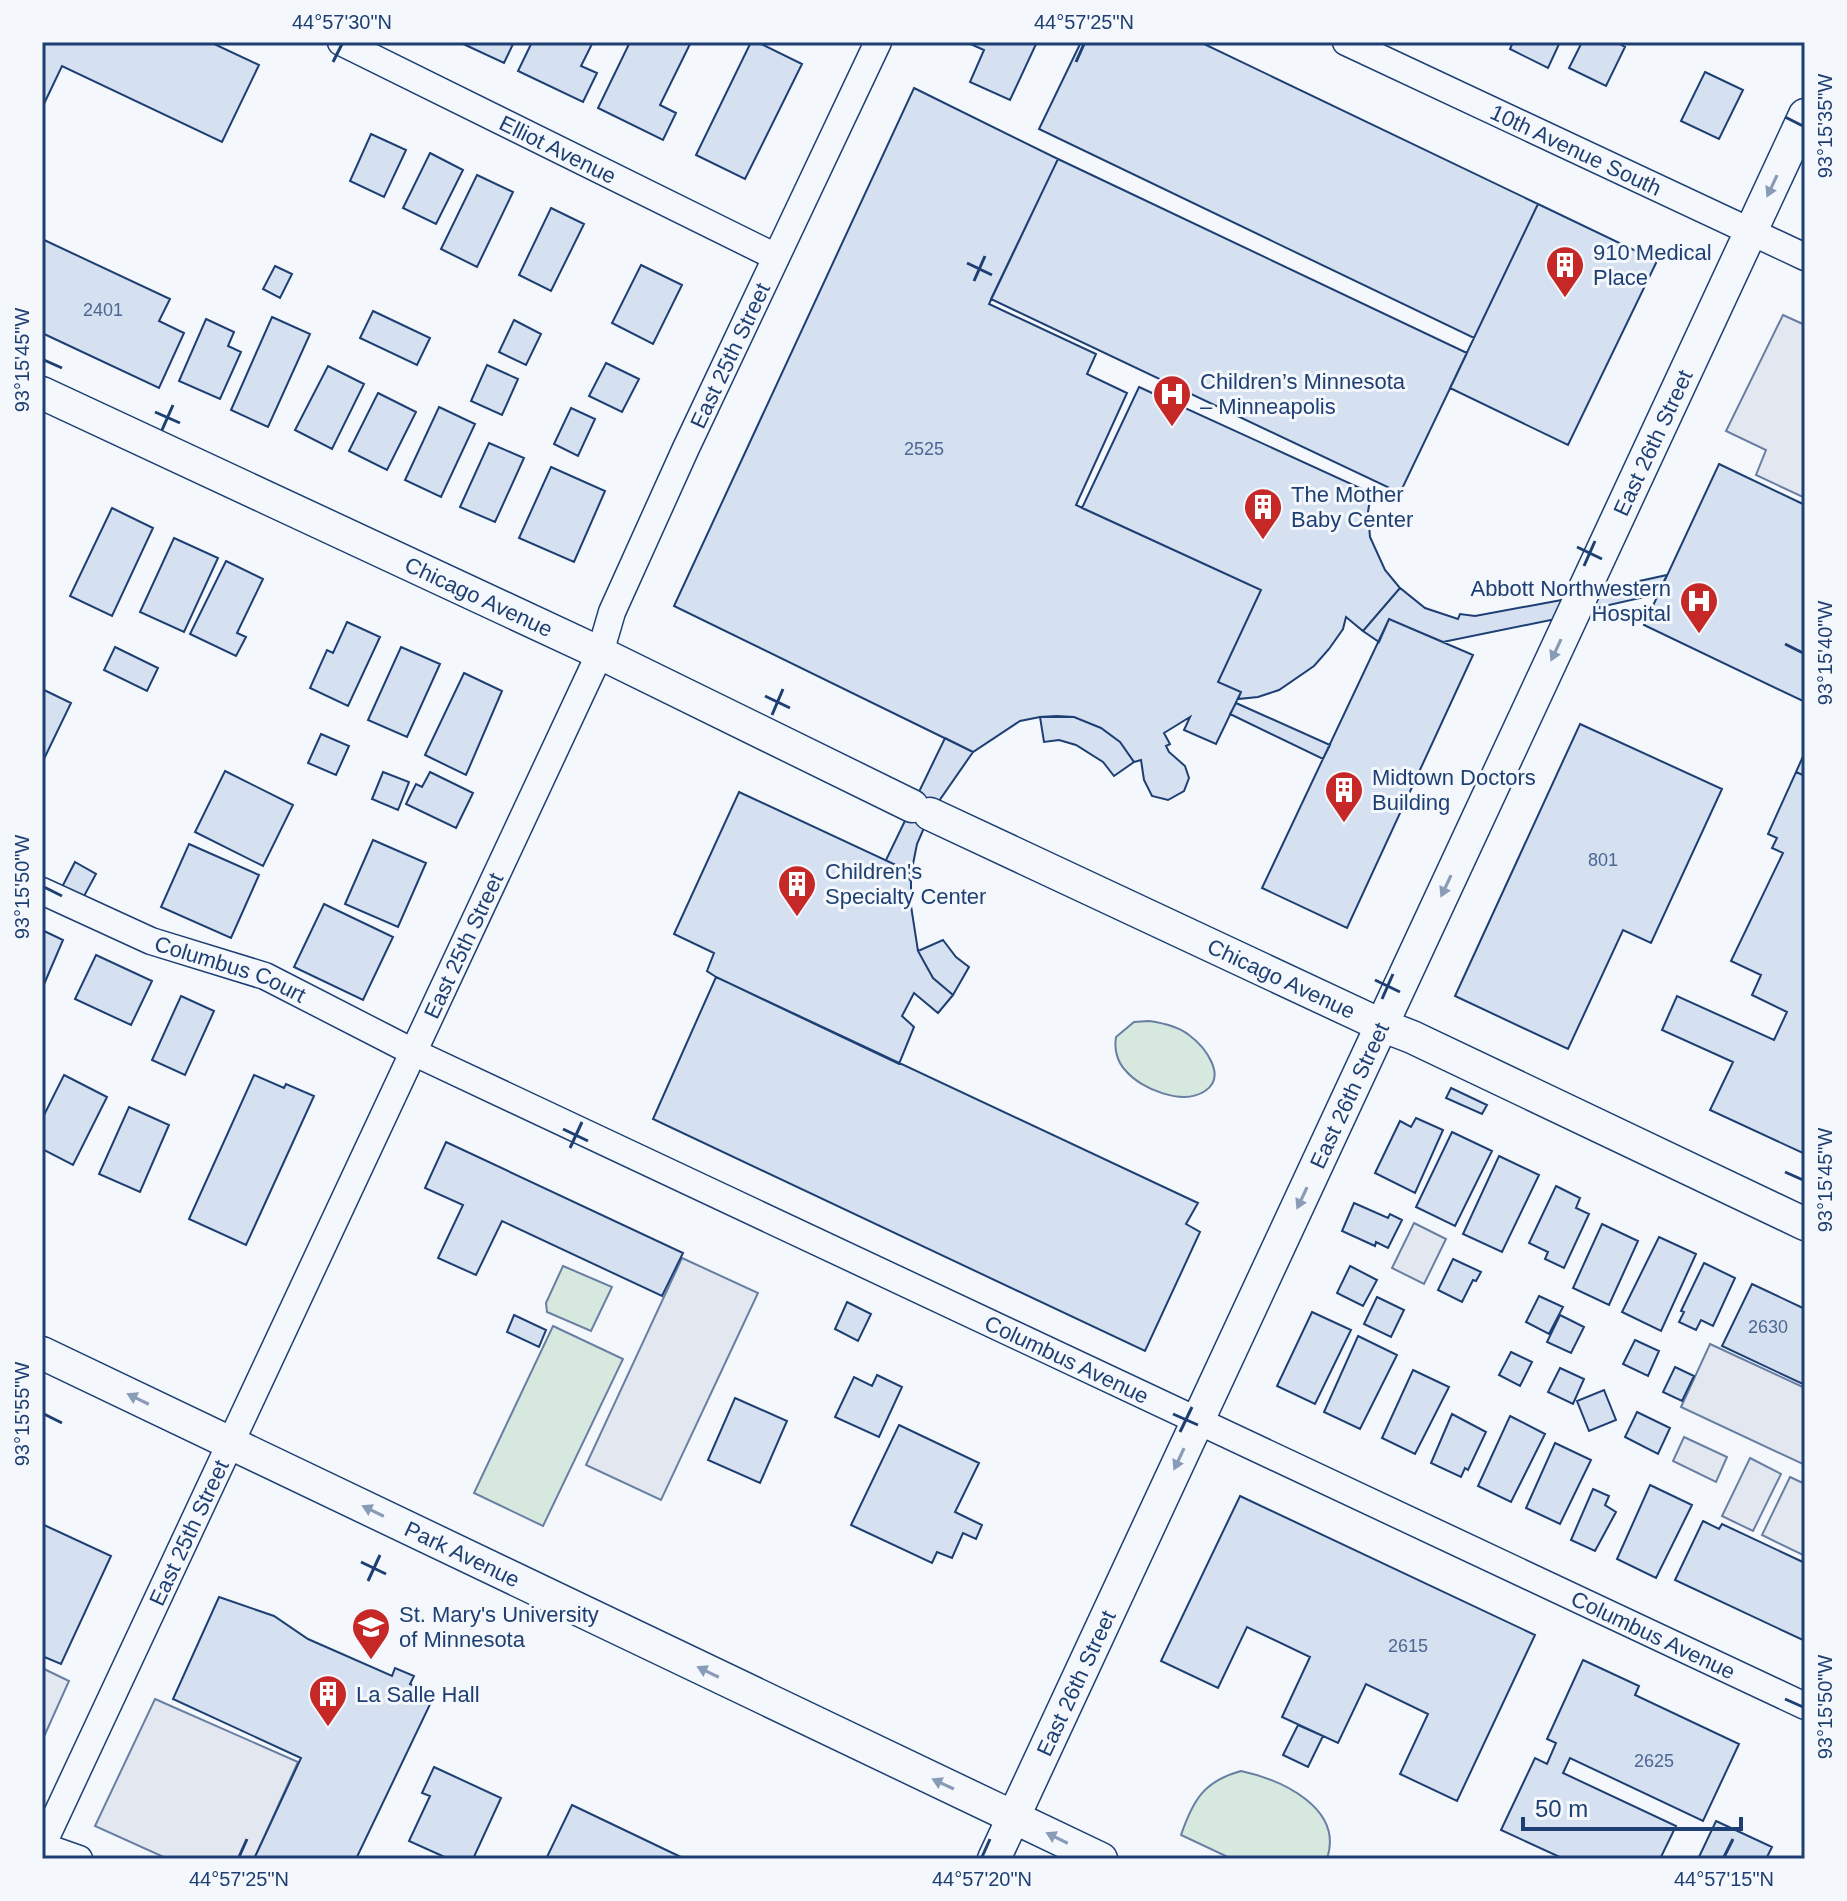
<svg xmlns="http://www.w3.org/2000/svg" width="1847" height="1901" font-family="Arial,sans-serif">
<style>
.green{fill:#d7e8df;stroke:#687fa3;stroke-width:2}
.parking{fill:#e3e8f0;stroke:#687fa3;stroke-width:2}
.building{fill:#d5e0f0;stroke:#1d3f73;stroke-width:2}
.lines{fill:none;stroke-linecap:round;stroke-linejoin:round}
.minor-casing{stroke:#1d3f73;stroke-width:29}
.tertiary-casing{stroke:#1d3f73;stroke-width:35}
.minor{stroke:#f4f7fb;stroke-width:26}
.tertiary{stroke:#f4f7fb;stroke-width:32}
.oneway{fill:#889bb7}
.ticks{fill:none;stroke:#1d3f73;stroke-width:3}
.labels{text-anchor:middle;stroke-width:6;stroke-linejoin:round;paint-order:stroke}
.number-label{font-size:18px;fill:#4b6792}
.street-label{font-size:22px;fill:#1d3f73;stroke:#f4f7fb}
.poi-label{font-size:22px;fill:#1d3f73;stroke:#f4f7fb;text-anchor:start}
.neatline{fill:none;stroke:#1d3f73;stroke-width:3}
.ticks-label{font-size:20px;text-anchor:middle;fill:#1d3f73}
</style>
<rect width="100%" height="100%" fill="#f4f7fb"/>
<path class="green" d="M1149,1021C1163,1023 1178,1026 1189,1035C1204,1046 1228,1076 1205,1091C1183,1106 1141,1089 1126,1071C1117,1062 1114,1049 1116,1037L1134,1022Z
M563,1266L612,1287L591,1331L547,1312L546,1303Z
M553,1326L623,1359L543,1526L474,1493Z
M1241,1771C1282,1780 1344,1808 1327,1859H1232L1181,1835C1193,1800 1204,1781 1241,1771Z"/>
<path class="parking" d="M1783,315L1805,325V498L1756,475L1766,450L1726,431Z
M1414,1223L1446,1239L1424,1284L1392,1268Z
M682,1258L758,1293L661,1500L586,1465Z
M1710,1344L1805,1388V1465L1681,1407Z
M1684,1437L1727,1457L1716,1482L1673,1461Z
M1750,1458L1781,1474L1753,1531L1722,1516Z
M1790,1477L1805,1484V1556L1762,1535Z
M42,1668L69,1681L42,1741Z
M155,1699L298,1762L254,1859H168L95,1826Z"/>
<path class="building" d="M42,42H210L259,65L222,142L62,66L42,108Z
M459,42H514L504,63Z
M532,42H593L581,66L597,73L583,102L518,71Z
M630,42H691L660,105L676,113L663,140L598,108Z
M751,42H757L802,64L745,179L696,155Z
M966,42H1037L1010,100L970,82L984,50Z
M1081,42H1200L1538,204L1474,338L1039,129Z
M1513,42H1560L1548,68L1510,49Z
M1582,42H1616L1625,47L1606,86L1569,68Z
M1705,72L1743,90L1719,139L1681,121Z
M914,88L1058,159L989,304L1096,354L1087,374L1127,393L1076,505L1261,590L1218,682L1241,692L1216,744L1184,730L1190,717L1164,733L1170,744L1166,746L1169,752L1185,766L1189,778L1184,791L1168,800L1152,796L1144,780L1141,760L1134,762L1120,742L1101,728L1074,717H1040L1020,721L973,752L674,606Z
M371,134L406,150L384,197L350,181Z
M430,153L463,170L436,224L403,208Z
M1058,159L1467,353L1400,493L991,299Z
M477,175L513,192L477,267L441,249Z
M1538,204L1657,261L1568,445L1450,388Z
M551,208L584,224L551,291L519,275Z
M42,239L170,299L159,321L184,333L159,388L42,333Z
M641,265L682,285L653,344L612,323Z
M275,266L292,274L280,298L263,289Z
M373,311L430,338L417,365L360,338Z
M272,317L310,334L268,427L231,410Z
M206,319L234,332L228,346L241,352L220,399L179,381Z
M514,320L541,334L526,365L499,352Z
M606,363L639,379L622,412L589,396Z
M487,365L518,379L502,415L471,401Z
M328,366L364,384L332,449L295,430Z
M1139,387L1371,493L1368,512L1370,537L1385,570L1400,588L1363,631L1346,617L1343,629L1329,649L1314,666L1279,690L1258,697L1238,699L1241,692L1218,682L1261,590L1082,508Z
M378,393L416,412L387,470L349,451Z
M439,407L475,424L441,497L405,480Z
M571,408L595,419L578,456L554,444Z
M489,443L524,458L495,522L460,507Z
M1719,464L1805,505V702L1644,625Z
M551,467L605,491L574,562L519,538Z
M112,508L153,528L112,616L70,596Z
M174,538L218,558L184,632L140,612Z
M226,561L263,579L237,633L246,637L236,656L190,634Z
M1667,575L1658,594L1600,607V610L1443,642L1389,619L1379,642L1363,631L1400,588L1425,608L1458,619L1460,614L1475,616L1583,596L1585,593Z
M1389,619L1473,655L1347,928L1262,888Z
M347,622L380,637L348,706L310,688L327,650L333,653Z
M115,647L158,668L147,691L104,670Z
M401,647L440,664L407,737L368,720Z
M464,673L502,691L466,775L425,755Z
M42,689L71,703L42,763Z
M1236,703L1330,745L1323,759L1230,714Z
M1057,716L1074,717L1101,728L1120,742L1134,762L1114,776L1103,762L1076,745L1059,740L1044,742L1040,717Z
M1580,724L1722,789L1651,943L1623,930L1568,1049L1455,996Z
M321,734L349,746L336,775L308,763Z
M945,738L973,752L930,814L917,844L911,874L886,860Z
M1805,752V776L1796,772Z
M225,771L293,805L263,866L195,832Z
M383,772L409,782L398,810L372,799Z
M430,772L473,793L456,828L406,804L416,784L422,787Z
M1796,772L1805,776V1154L1710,1110L1733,1062L1662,1030L1677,996L1774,1040L1787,1012L1752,995L1761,975L1731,961L1783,853L1772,848L1777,838L1768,834Z
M739,792L896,865L911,881V906L918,951L933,978L953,995L938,1013L914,993L902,1016L914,1027L899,1064L716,977L707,971L714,953L674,934Z
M373,840L426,863L398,927L345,904Z
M189,844L259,875L231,938L161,907Z
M75,862L96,874L83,898L62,887Z
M324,904L393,937L363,1000L294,967Z
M42,930L63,940L42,989Z
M943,940L956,957L969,967L953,995L933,978L918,951Z
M96,955L152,981L131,1025L75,999Z
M716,977L1198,1203L1186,1224L1200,1232L1145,1351L653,1119Z
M181,996L214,1011L185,1075L152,1060Z
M64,1075L107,1097L73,1165L42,1149V1119Z
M254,1075L284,1088L286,1084L314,1096L246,1245L189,1219Z
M1451,1088L1487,1105L1482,1114L1446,1098Z
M129,1107L169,1125L140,1192L99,1174Z
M1416,1118L1443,1130L1415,1193L1375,1173L1400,1121L1411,1127Z
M1452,1132L1492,1151L1455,1226L1416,1207Z
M446,1142L683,1253L662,1296L502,1221L476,1275L438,1258L463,1205L425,1188Z
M1499,1156L1539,1175L1502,1252L1463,1234Z
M1556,1186L1580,1198L1576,1208L1589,1214L1564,1268L1545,1259L1548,1252L1529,1243Z
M1354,1203L1388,1218L1390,1214L1402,1220L1388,1248L1376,1242L1375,1246L1342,1231Z
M1602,1224L1638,1241L1609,1305L1573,1288Z
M1659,1237L1696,1254L1661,1331L1622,1312Z
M1453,1259L1481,1272L1476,1281L1473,1280L1462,1302L1438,1290Z
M1704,1263L1735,1278L1713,1326L1701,1320L1696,1330L1679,1322L1684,1312L1681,1311Z
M1350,1266L1377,1280L1363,1306L1337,1293Z
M1752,1284L1805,1309V1385L1722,1346Z
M1539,1296L1563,1307L1549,1334L1526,1322Z
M1377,1297L1404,1310L1391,1337L1364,1324Z
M847,1302L871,1314L858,1341L835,1329Z
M1312,1312L1351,1330L1315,1404L1277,1386Z
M514,1315L546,1330L539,1347L507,1332Z
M1560,1315L1584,1327L1571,1353L1547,1342Z
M1358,1336L1397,1355L1360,1429L1324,1412Z
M1635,1340L1659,1351L1648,1376L1623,1364Z
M1511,1352L1532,1362L1520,1386L1499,1375Z
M1675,1367L1694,1376L1682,1401L1663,1392Z
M1560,1368L1584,1379L1573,1404L1548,1392Z
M1413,1370L1449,1387L1415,1454L1382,1438Z
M877,1375L902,1387L879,1437L835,1417L854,1377L872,1386Z
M1604,1390L1616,1420L1589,1431L1577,1401Z
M735,1398L787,1421L760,1483L708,1460Z
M1637,1412L1670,1428L1658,1454L1625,1437Z
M1452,1414L1486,1432L1468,1470L1465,1468L1461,1477L1431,1463Z
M1510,1416L1545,1434L1511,1502L1478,1486Z
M899,1425L979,1463L955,1512L982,1525L976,1539L963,1533L952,1558L937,1552L932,1563L851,1525Z
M1555,1443L1591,1460L1560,1524L1526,1508Z
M1650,1485L1692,1505L1656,1578L1617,1559Z
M1593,1489L1609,1496L1605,1505L1616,1512L1595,1551L1571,1540Z
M1240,1496L1535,1635L1457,1801L1400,1774L1428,1714L1366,1684L1338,1743L1282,1717L1310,1657L1247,1627L1218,1688L1161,1661Z
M1703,1521L1719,1529L1722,1524L1805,1563V1641L1675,1580Z
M42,1524L111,1556L61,1664L42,1656Z
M219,1597L274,1616L308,1639L392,1676L395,1668L414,1676L410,1684L434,1696L356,1859H254L301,1758L173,1699Z
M1583,1660L1639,1686L1635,1695L1739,1744L1703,1821L1570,1758L1563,1773L1676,1826L1660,1859H1564L1501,1830L1535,1758L1547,1764L1556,1743L1547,1739Z
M1298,1725L1323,1736L1308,1767L1283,1755Z
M434,1767L501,1798L473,1859H449L409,1841L430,1796L422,1793Z
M572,1805L685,1859H546Z
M1716,1821L1772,1847L1766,1859H1698Z"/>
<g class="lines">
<defs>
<g id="minor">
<path id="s1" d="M341,42L776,257"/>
<path id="s2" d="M1346,42L1805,257"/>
<path id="s3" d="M42,891L151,941L265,976L415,1053L1805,1706"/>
<path id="s4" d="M42,1846L600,653L612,612L686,448L878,42"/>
<path d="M42,1846L79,1859"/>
</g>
<g id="tertiary">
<path id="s5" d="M42,393L600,653L912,806"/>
<path id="s6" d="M930,814L1381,1025L1412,1037L1805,1224"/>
<path id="s7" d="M42,1353L1101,1859"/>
<path id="s8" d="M994,1859L1805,115"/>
</g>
</defs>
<use href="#minor" class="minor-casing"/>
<use href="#tertiary" class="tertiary-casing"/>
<use href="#minor" class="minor"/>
<use href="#tertiary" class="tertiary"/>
</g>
<defs><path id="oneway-solid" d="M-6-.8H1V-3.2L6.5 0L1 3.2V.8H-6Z" transform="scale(2)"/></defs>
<g class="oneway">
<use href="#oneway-solid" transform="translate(1772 186) rotate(115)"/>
<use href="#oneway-solid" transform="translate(1556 650) rotate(115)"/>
<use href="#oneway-solid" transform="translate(1446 886) rotate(115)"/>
<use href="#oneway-solid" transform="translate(1302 1198) rotate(115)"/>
<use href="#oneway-solid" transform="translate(138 1399) rotate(-154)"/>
<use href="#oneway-solid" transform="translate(1179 1459) rotate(115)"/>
<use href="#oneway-solid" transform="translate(373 1511) rotate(-154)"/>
<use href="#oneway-solid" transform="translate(708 1672) rotate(-154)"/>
<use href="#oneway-solid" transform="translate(943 1784) rotate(-155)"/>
<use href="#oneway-solid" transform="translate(1057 1838) rotate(-154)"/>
</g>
<path class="ticks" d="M333,62L342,44M1076,62L1084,44M1785,117L1803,126M967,263L992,275M974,281L985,256M44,360L62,368M155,412L180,423M162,430L173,405M1577,547L1602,559M1584,566L1595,541M1785,644L1803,653M765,696L790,708M772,715L783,689M44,887L62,896M1375,980L1400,992M1382,999L1393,974M563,1129L588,1141M570,1148L582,1122M1785,1172L1803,1180M44,1414L62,1423M1173,1414L1198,1425M1180,1432L1192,1407M361,1562L386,1574M368,1581L380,1555M1785,1699L1803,1707M239,1857L247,1839M982,1857L990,1839M1724,1857L1733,1839"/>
<defs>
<symbol id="building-pin" viewBox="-11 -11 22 30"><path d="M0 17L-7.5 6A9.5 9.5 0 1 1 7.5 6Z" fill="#c62828" stroke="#f4f7fb"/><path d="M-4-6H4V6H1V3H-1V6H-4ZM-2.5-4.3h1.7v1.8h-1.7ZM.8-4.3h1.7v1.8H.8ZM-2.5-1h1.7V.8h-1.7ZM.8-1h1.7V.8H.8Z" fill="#fff"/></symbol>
<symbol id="hospital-pin" viewBox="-11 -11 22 30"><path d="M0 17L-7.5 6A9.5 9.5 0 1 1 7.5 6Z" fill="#c62828" stroke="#f4f7fb"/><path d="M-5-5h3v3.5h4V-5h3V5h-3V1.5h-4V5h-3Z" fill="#fff"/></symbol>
<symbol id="university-pin" viewBox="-11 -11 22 30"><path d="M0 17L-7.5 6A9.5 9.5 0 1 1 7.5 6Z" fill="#c62828" stroke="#f4f7fb"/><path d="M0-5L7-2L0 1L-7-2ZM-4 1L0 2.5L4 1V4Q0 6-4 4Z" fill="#fff"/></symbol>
</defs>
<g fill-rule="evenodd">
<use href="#building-pin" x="1543" y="243" width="44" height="60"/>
<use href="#hospital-pin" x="1150" y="372" width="44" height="60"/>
<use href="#building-pin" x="1241" y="485" width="44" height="60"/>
<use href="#hospital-pin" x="1677" y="579" width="44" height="60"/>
<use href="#building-pin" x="1322" y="768" width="44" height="60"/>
<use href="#building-pin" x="775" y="862" width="44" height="60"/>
<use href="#university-pin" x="349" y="1605" width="44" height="60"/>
<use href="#building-pin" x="306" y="1672" width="44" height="60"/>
</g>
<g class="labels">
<g class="number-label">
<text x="103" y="316">2401</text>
<text x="924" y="455">2525</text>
<text x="1603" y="866">801</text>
<text x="1768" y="1333">2630</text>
<text x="1408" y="1652">2615</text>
<text x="1654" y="1767">2625</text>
</g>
<g class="street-label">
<text dy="8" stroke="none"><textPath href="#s1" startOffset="242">Elliot Avenue</textPath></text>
<text dy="8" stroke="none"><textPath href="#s2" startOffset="254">10th Avenue South</textPath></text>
<text dy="8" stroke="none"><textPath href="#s4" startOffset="1642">East 25th Street</textPath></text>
<text dy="8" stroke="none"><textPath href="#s8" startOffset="1562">East 26th Street</textPath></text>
<text dy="8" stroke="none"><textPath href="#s5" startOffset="482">Chicago Avenue</textPath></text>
<text dy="8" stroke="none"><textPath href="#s4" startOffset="994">East 25th Street</textPath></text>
<text dy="8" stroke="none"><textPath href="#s3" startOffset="204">Columbus Court</textPath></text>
<text dy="8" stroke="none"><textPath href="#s6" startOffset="388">Chicago Avenue</textPath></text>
<text dy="8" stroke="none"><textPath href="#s8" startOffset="842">East 26th Street</textPath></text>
<text dy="8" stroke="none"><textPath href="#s3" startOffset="1128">Columbus Avenue</textPath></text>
<text dy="8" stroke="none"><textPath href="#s4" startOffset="346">East 25th Street</textPath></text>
<text dy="8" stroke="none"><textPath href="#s7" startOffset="466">Park Avenue</textPath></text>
<text dy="8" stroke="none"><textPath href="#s3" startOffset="1776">Columbus Avenue</textPath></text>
<text dy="8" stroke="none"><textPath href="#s8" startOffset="194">East 26th Street</textPath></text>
</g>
<g class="poi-label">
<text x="1593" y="260">910 Medical<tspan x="1593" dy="25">Place</tspan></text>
<text x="1200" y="389">Children’s Minnesota<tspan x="1200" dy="25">– Minneapolis</tspan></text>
<text x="1291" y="502">The Mother<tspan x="1291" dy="25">Baby Center</tspan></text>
<text x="1671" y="596" text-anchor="end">Abbott Northwestern<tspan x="1671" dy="25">Hospital</tspan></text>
<text x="1372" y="785">Midtown Doctors<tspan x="1372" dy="25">Building</tspan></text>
<text x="825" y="879">Children's<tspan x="825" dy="25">Specialty Center</tspan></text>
<text x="399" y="1622">St. Mary's University<tspan x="399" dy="25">of Minnesota</tspan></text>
<text x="356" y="1702">La Salle Hall</text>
</g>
</g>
<rect width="1847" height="1901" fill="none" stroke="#f4f7fb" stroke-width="88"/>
<path d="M1523 1817v12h218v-12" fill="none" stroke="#1d3f73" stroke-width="4"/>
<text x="1535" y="1817" font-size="24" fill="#1d3f73" stroke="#f4f7fb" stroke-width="6" paint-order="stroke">50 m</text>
<rect x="44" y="44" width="1759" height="1813" class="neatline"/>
<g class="ticks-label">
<text x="342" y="29">44°57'30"N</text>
<text x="1084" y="29">44°57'25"N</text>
<text transform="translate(1825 126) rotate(-90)" y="7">93°15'35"W</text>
<text transform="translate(22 360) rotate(-90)" y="7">93°15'45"W</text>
<text transform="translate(1825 653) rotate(-90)" y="7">93°15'40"W</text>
<text transform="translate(22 887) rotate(-90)" y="7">93°15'50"W</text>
<text transform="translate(1825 1180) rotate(-90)" y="7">93°15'45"W</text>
<text transform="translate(22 1414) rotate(-90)" y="7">93°15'55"W</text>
<text transform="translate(1825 1707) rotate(-90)" y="7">93°15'50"W</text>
<text x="239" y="1886">44°57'25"N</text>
<text x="982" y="1886">44°57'20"N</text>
<text x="1724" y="1886">44°57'15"N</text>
</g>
</svg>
